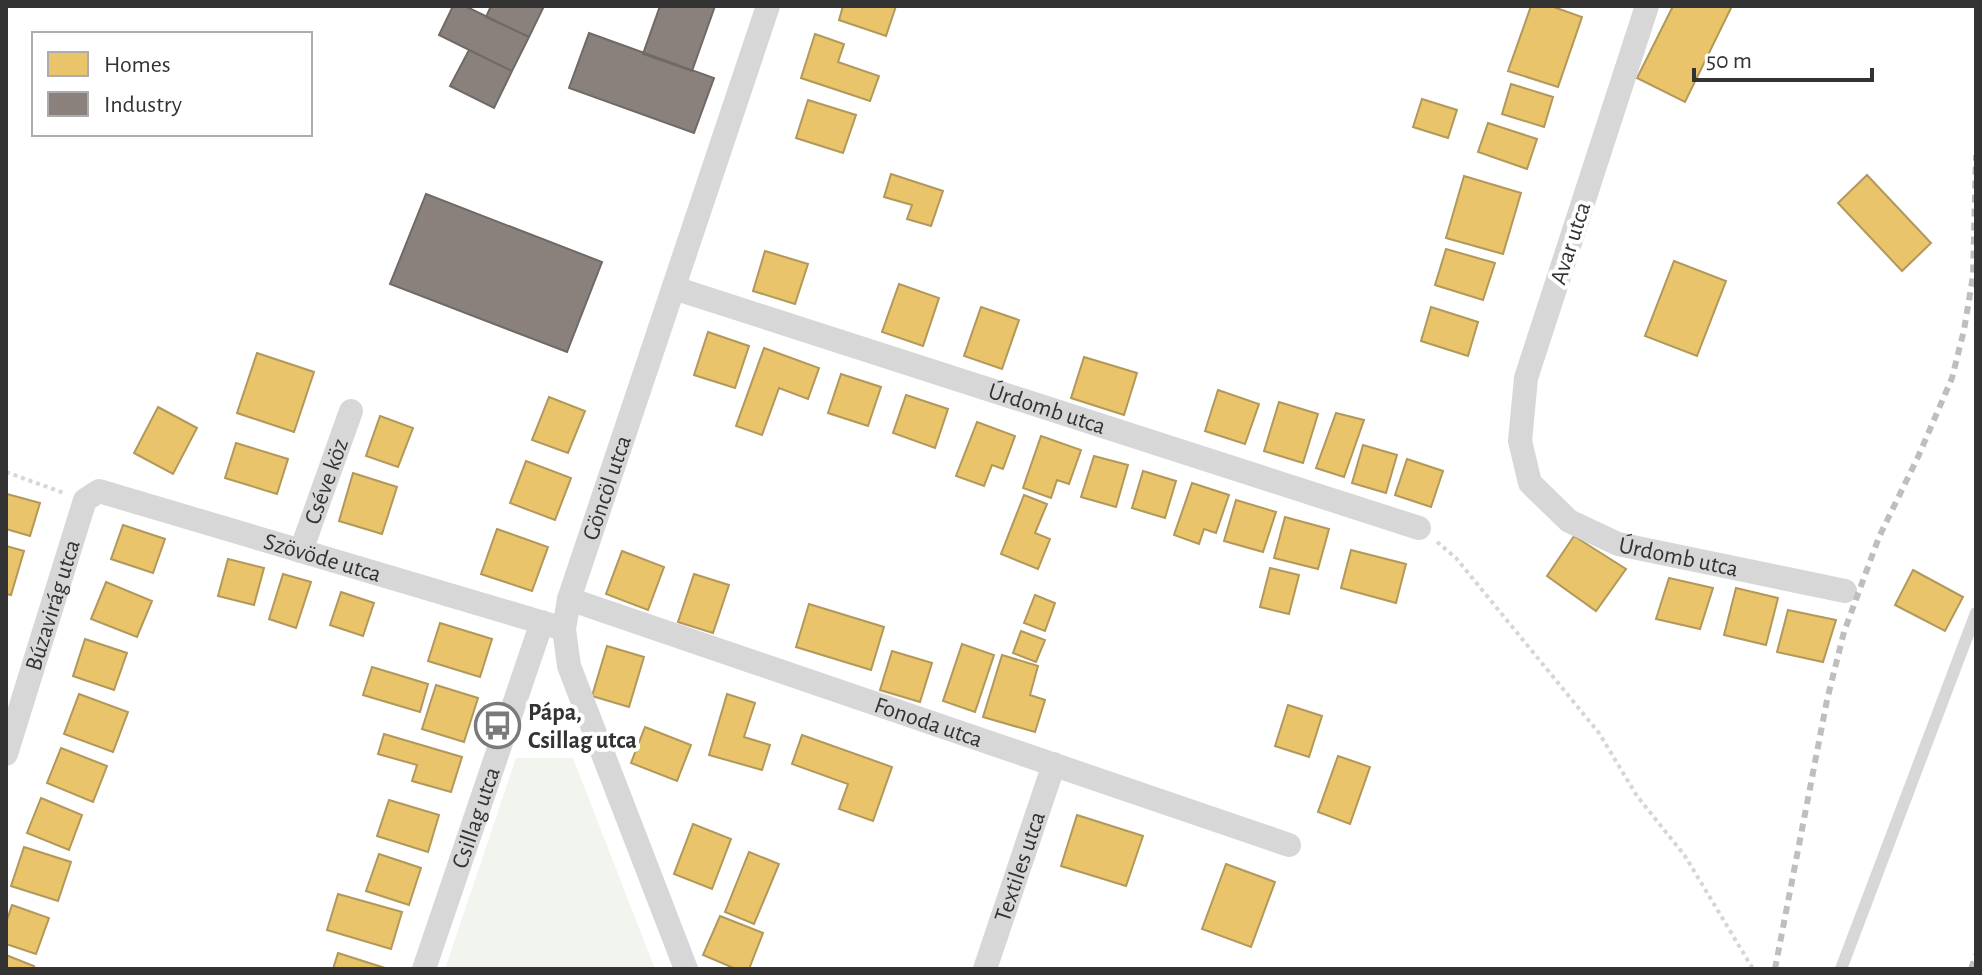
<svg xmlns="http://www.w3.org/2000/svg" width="1982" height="975" font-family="'Alegreya Sans',sans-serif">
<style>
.green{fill:#f1f5ed}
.homes{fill:#e9c46a;stroke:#b2985a;stroke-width:2}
.industry{fill:#8a817c;stroke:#706a66;stroke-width:2}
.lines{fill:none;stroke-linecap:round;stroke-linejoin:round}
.path{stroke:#d6d6d6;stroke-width:4;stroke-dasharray:4 4;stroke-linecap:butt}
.service{stroke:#d7d7d7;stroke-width:12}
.minor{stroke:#d7d7d7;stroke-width:24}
.rail{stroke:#bebebe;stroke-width:6;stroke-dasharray:8 6;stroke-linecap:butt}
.labels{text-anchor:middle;stroke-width:8;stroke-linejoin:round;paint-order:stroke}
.street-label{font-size:24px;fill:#333;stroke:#fff}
.poi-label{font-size:24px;font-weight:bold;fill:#333;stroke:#fff;text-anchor:start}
</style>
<rect width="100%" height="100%" fill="#fff"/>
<path class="green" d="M516,758H573L655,969H445Z"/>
<path class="homes" d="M843,6H896L886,36L839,20Z
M1531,6H1551L1582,17L1558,87L1508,71Z
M1673,6H1732L1685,102L1637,78Z
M815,34L844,44L838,62L879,76L870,101L801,78Z
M1511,84L1553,97L1544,127L1502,114Z
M1422,99L1457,110L1448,138L1413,127Z
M808,100L856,115L843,153L796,138Z
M1488,123L1537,139L1527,169L1478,152Z
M891,174L943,191L931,226L907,219L912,205L884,197Z
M1867,175L1931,243L1902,271L1838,203Z
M1464,176L1521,193L1503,254L1446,238Z
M1446,249L1495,263L1483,300L1435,285Z
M765,251L808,264L795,304L753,291Z
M1674,261L1726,281L1697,356L1645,336Z
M899,284L939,298L923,346L882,332Z
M981,307L1019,320L1002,369L964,356Z
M1431,307L1478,322L1468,356L1421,341Z
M708,332L749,346L735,388L694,375Z
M764,348L819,368L808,399L779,388L762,435L736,426Z
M257,353L314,372L294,432L237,413Z
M1084,357L1137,373L1124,415L1071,398Z
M841,374L881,387L868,426L828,413Z
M1218,390L1259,404L1245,444L1205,431Z
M906,395L948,409L935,448L893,433Z
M549,397L585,411L568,453L532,440Z
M1279,402L1318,414L1303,463L1264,451Z
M158,407L197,428L173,474L134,453Z
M1336,413L1364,420L1344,477L1316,468Z
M380,416L413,428L398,467L366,456Z
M977,422L1015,436L1003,469L992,465L984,486L956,476Z
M1041,436L1081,450L1069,484L1057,480L1051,498L1023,488Z
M236,443L288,459L277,494L225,478Z
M1363,445L1397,455L1386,493L1352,483Z
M1094,456L1128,465L1116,507L1081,497Z
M1407,459L1443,471L1431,507L1395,495Z
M526,461L571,478L555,520L510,503Z
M1143,471L1176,481L1165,518L1132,508Z
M353,473L397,487L382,534L339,521Z
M1192,483L1229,495L1216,533L1204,529L1199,544L1174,535Z
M7,494L40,503L30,536L6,529Z
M1024,495L1047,504L1035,533L1050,539L1038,569L1001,554Z
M1236,500L1276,512L1263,552L1224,541Z
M1285,517L1329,529L1318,569L1274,558Z
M123,525L165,539L153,573L111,559Z
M497,529L548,547L532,591L481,574Z
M1574,536L1626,569L1596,611L1547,576Z
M6,546L24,551L11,595L6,594Z
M1351,550L1406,564L1396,603L1341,588Z
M622,551L664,567L648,610L606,594Z
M228,559L264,568L254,605L218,596Z
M1270,568L1299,575L1289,614L1260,607Z
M1913,570L1963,597L1945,631L1895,605Z
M283,574L311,582L296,628L269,619Z
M694,574L729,585L713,633L678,622Z
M1669,578L1713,588L1700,629L1656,619Z
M106,582L152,601L137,637L91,619Z
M1736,588L1778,598L1766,645L1724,635Z
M341,592L374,603L363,636L330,625Z
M1035,595L1055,603L1045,631L1024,623Z
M809,604L884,627L871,670L796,647Z
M1788,610L1836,620L1823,662L1777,652Z
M440,623L492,639L480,677L428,661Z
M1021,631L1045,640L1036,662L1013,653Z
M85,639L127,653L114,690L73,676Z
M962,644L994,655L975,712L943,701Z
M607,646L644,657L629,707L592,696Z
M892,651L932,663L920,702L880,690Z
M1002,655L1038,666L1030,695L1045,700L1035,732L983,717Z
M372,667L428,684L420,712L363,695Z
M436,685L478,698L464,742L422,729Z
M79,694L128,712L113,752L64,734Z
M727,694L755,703L744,737L770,745L762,770L709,755Z
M1288,705L1322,716L1309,757L1275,746Z
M645,727L691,745L677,781L631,763Z
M384,734L462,757L451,792L412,781L417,765L378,754Z
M802,735L892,767L873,821L839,809L848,784L792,764Z
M61,748L107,766L93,802L47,783Z
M1338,756L1370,767L1350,824L1318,812Z
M41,798L82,815L69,850L27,833Z
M389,800L439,815L428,852L377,836Z
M1077,815L1143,836L1126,886L1061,866Z
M693,824L731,839L712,889L674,874Z
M24,847L71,862L58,901L11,886Z
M749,852L779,864L754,924L725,912Z
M379,854L421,868L409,905L366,891Z
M1226,864L1275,882L1251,947L1202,929Z
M338,894L402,912L391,949L327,930Z
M12,905L49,918L36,954L6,944V923Z
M720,916L763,933L749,969H736L703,955Z
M338,953L385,968L384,969H333Z
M6,955L34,966L33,969H6Z"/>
<path class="industry" d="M453,6H465L529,37L512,71L439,35Z
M491,6H544L529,37L486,17Z
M660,6H715L692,71L643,54Z
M589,33L714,78L694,133L569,88Z
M469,50L512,71L494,108L450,86Z
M426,194L602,262L567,352L390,284Z"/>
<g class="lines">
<path class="path" d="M6,472L64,493
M1437,542L1456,558L1599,733L1637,796L1685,856L1753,969"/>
<path class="service" d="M1841,969L1976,613"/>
<g class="minor">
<path id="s1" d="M1647,6L1526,378L1520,441L1530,483L1569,521L1618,544L1845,591"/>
<path id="s2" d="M674,288L1419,528"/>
<path id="s3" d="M301,551L351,411"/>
<path id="s4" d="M569,599L1289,845"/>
<path id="s5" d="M6,754L85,500L99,491L564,629"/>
<path id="s6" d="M424,969L542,622"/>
<path id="s7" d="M686,969L569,666L564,629L569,599L768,6"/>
<path id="s8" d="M985,969L1054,764"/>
</g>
<path class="rail" d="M1775,969L1827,700L1844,632L1879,537L1918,457L1952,378L1964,330L1973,276L1976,155
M1971,969L1976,955"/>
</g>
<defs>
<symbol id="bus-ring" viewBox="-11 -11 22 22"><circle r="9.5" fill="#fff" stroke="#7a7a7a" stroke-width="1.5"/><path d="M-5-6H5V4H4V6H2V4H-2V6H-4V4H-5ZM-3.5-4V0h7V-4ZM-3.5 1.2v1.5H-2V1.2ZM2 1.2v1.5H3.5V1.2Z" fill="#7a7a7a"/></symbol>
</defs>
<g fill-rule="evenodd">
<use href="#bus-ring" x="472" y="700" width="51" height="51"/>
</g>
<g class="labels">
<g class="street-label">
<text transform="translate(1570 243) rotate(-72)" y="8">Avar utca</text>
<text dy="8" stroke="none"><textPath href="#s2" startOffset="392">Úrdomb utca</textPath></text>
<text dy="8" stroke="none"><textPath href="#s3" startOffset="74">Cséve köz</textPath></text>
<text dy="8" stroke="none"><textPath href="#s7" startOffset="510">Göncöl utca</textPath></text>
<text dy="8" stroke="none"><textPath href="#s1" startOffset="668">Úrdomb utca</textPath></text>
<text dy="8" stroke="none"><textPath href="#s5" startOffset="516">Szövöde utca</textPath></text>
<text dy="8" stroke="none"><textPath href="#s5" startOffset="156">Búzavirág utca</textPath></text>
<text dy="8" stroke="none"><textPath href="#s4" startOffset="380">Fonoda utca</textPath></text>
<text dy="8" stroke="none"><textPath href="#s6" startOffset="160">Csillag utca</textPath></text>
<text dy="8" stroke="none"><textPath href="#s8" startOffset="108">Textiles utca</textPath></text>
</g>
<g class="poi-label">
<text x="528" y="720">Pápa,<tspan x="528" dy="28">Csillag utca</tspan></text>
</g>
</g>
<rect width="1982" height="975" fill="none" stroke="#333333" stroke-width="16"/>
<rect x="32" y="32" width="280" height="104" fill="#ffffff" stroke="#adadad" stroke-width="2"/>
<rect x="48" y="52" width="40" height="24" fill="#e9c46a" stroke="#adadad" stroke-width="2"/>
<text x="104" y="72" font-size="24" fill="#333333">Homes</text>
<rect x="48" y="92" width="40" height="24" fill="#8a817c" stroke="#adadad" stroke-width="2"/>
<text x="104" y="112" font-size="24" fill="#333333">Industry</text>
<path d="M1694 68v12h178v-12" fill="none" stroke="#333333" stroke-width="4"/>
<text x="1706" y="68" font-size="24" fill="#333333" stroke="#ffffff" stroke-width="6" paint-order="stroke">50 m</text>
</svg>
